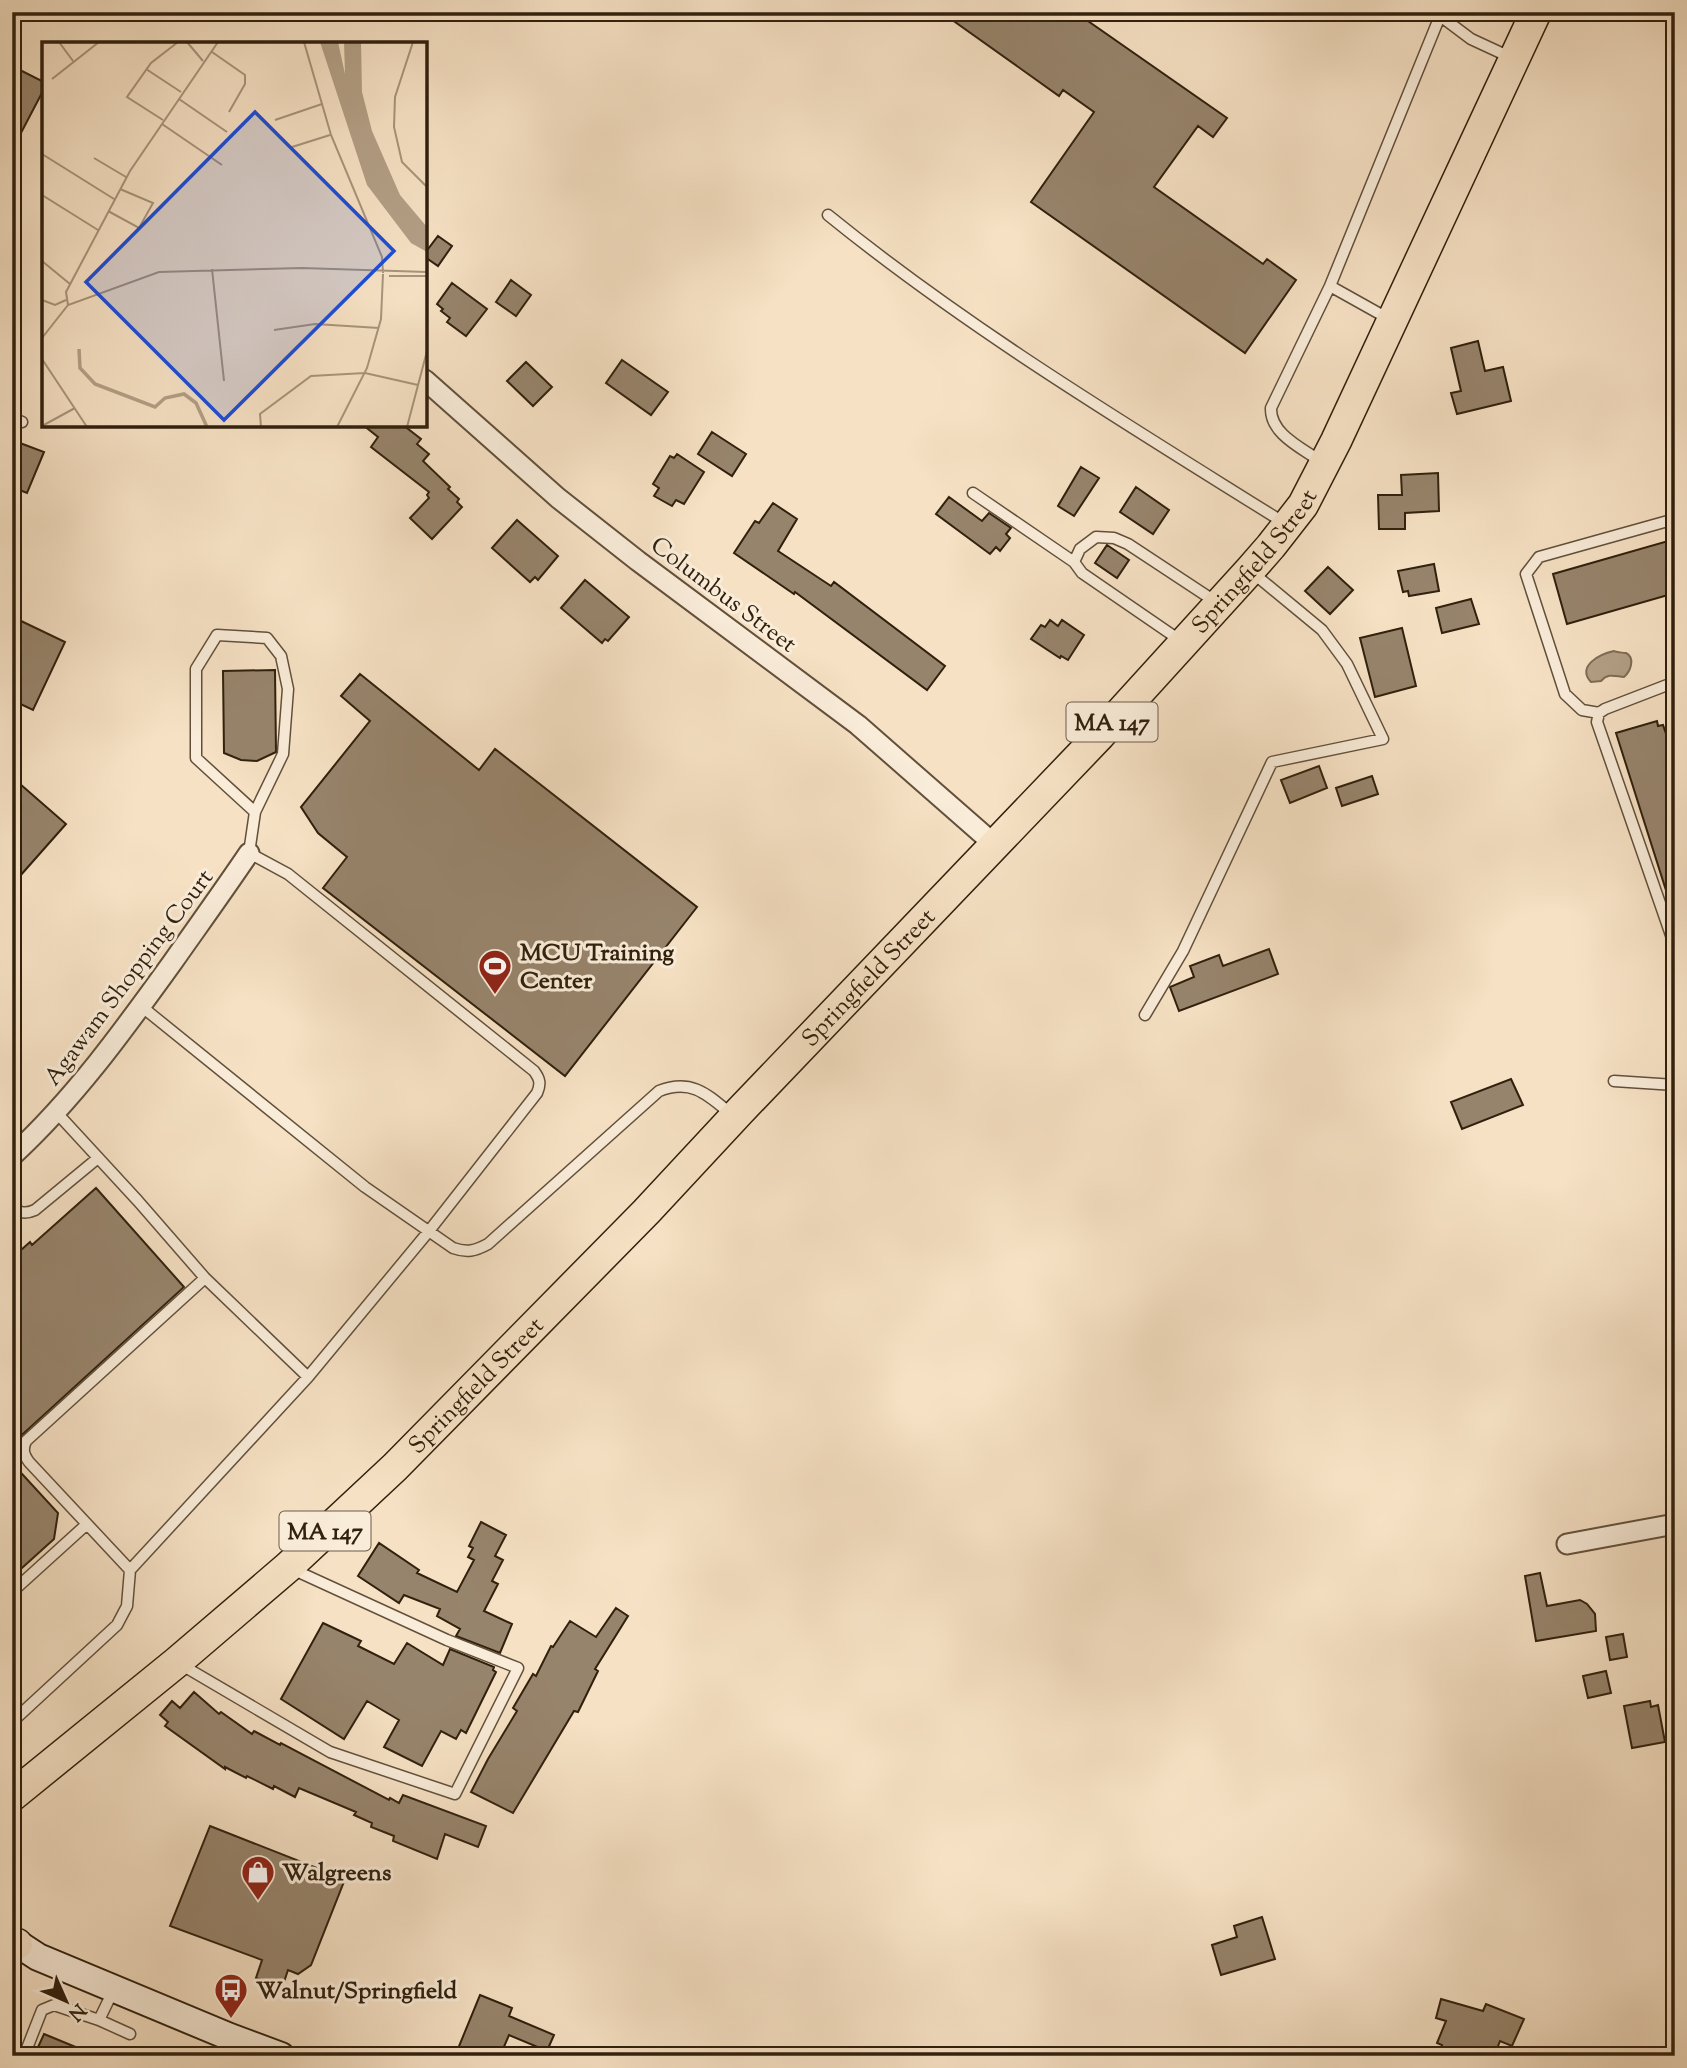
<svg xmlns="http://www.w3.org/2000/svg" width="1687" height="2068" font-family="'Sorts Mill Goudy',serif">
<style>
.water{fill:#b39f86;stroke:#7f6c56;stroke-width:2}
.building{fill:#97846c;stroke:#30200d;stroke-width:2}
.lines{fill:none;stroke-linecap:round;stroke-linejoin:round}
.lane-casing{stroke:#62503b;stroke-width:13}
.street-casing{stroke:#62503b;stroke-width:23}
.secondary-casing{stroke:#30200d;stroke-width:30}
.primary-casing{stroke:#30200d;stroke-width:33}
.lane{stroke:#f9ecd9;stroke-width:10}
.street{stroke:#f9ecd9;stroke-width:19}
.secondary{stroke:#f9ecd9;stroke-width:26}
.primary{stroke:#f6e1c4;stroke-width:30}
.labels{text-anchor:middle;stroke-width:6;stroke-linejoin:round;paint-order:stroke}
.shield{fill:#f9ecd9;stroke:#6c5d4a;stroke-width:2}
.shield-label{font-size:23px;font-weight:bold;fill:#30200d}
.street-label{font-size:24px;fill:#30200d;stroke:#f9ecd9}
.poi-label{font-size:24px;font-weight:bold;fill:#30200d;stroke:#f9ecd9;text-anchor:start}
.inset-river{fill:none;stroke:#b39f86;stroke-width:3.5}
.inset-road{fill:none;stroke:#a7947b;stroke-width:2}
.view{fill:#1d4ed8;fill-opacity:0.15;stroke:#1d4ed8;stroke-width:3.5}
.inset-edge{fill:none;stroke:#30200d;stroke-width:3.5}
</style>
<rect width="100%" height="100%" fill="#f6e1c4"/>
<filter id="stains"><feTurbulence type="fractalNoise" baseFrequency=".00286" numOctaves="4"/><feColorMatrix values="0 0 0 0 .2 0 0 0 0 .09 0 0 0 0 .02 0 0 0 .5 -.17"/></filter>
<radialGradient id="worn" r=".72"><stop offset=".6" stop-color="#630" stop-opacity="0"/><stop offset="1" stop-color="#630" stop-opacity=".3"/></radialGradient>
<path class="water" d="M1614,651C1615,652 1625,653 1626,653C1636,658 1630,672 1624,677C1614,676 1608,673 1601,681L1591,682C1576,666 1600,654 1614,651Z"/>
<path class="building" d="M941,12H1075L1227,118L1213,137L1198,126L1154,187L1263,264L1267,259L1296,280L1245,353L1031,202L1094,112L1063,90L1059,96Z
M12,66L44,82V89L12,150Z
M438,236L452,246L438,266L425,257V253Z
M511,280L531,295L516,316L496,302Z
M452,283L487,309L466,336L447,322L450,318L441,311L443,309L437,304Z
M1478,341L1485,371L1503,367L1511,401L1457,414L1451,393L1461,391L1451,348Z
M622,360L668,392L651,415L606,383Z
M526,362L552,387L533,406L507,381Z
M363,425H403L421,439L417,444L429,454L423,461L450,487L448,489L459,499L457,502L462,507L432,539L410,518L429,498L427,495L429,492L371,447L378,437Z
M712,432L746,454L732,476L698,454Z
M12,440L44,452L27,493L12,487Z
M677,454L704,472L684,504L676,500L672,506L654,496L659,488L653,484L670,456L674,458Z
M1081,467L1099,478L1074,516L1058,506Z
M1438,473L1439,511L1405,513V529H1379L1378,495H1402L1401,475Z
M1136,487L1169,510L1153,534L1120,512Z
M949,497L982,521L989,513L1011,528L1006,534L1010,538L1000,551L996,547L990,554L936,514Z
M773,503L797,519L778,551L831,586L834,582L945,666L927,690L795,592L794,594L734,553L755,521L759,523Z
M517,520L558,556L538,580L535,577L530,582L492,548Z
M1675,539V593L1567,624L1553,574Z
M1107,545L1129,560L1117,578L1095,563Z
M1434,564L1439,591L1409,596L1408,591L1403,592L1398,571Z
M1328,567L1353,590L1330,614L1305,591Z
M585,580L629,617L608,641L605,639L602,643L561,608Z
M1471,599L1479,624L1442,633L1436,608Z
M19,620L65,642L33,710L12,700V634Z
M1050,620L1058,626L1062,620L1084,635L1068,660L1061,656L1060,658L1031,639L1041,625L1045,627Z
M1402,628L1416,686L1375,697L1360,638Z
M275,670L276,752L257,761L241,760L224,753L223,671Z
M360,674L479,770L495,749L697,907L565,1076L323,888L347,857L318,833L301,807L370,721L341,696Z
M1657,721L1658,726L1663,725L1675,760V905L1671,906L1616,733Z
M1319,766L1327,788L1290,803L1281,780Z
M1372,776L1378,794L1342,806L1336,788Z
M12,777L66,824L12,885Z
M1269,949L1278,974L1179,1011L1170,987L1194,977L1190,966L1219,955L1223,966Z
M1511,1079L1523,1105L1462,1129L1451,1102Z
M96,1188L184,1287L12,1444V1258L30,1242L32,1245Z
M12,1463L58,1513L54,1539L12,1577Z
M481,1522L506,1535L495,1556L503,1560L492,1581L498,1584L484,1611L512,1624L500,1653L456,1636L460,1629L437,1616L440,1609L404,1595L399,1603L358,1576L379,1543L419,1570L417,1573L457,1592L474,1560L468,1557L473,1548L469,1546Z
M1540,1573L1547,1606L1580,1600L1587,1604L1595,1614L1596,1631L1536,1641L1525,1576Z
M616,1608L628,1616L595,1669L598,1671L578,1712L574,1711L513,1813L471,1792L488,1759L517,1711L513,1708L533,1674L536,1676L551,1646L553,1647L570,1621L596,1637Z
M323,1623L361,1641L358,1646L394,1664L407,1643L443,1665L450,1649L494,1667L493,1670L496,1672L466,1733L461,1730L456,1739L441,1731L422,1766L384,1747L399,1720L367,1701L344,1739L281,1699Z
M1623,1634L1627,1657L1610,1660L1606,1637Z
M1606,1671L1611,1693L1588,1698L1583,1676Z
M194,1692L219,1714L221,1712L252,1734L254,1731L280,1745L281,1743L389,1800L390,1798L399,1803L403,1795L486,1826L478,1847L445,1834L437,1859L393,1841L394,1836L371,1827L372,1823L354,1815L356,1812L299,1788L295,1797L274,1786L273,1789L247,1776L246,1778L225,1767V1769L165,1726L168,1722L160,1715L172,1701L180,1708Z
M1650,1701L1651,1707L1658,1705L1665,1742L1632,1748L1624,1706Z
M210,1826L345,1879L311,1965L298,1974L288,1970L282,1988L256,1978L262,1960L170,1926Z
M1262,1917L1275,1959L1221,1975L1212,1945L1237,1937L1234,1926Z
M480,1995L512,2008L509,2016L554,2035L547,2051L509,2035L500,2056H455Z
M1441,1999L1483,2011L1486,2004L1524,2019L1512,2046L1500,2041L1494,2056H1438L1442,2045L1437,2043L1446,2021L1436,2018Z
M44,2034L95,2055V2056H34Z"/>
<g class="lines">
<defs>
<path id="lane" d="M1435,12L1471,39L1512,58
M828,215C971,331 1130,426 1286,524
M1330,286L1389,319
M12,418L22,422
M1320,461C1302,448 1270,434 1271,408L1330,286L1440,16
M973,493L1074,562
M1675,519L1539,557L1526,574L1565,694L1582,710L1599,713L1605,709L1675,682
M1181,641L1082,573L1074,562L1080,549L1096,537L1114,538L1128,544L1216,602
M1599,713L1597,722L1671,935L1675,939
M141,1006L365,1187L453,1248C467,1253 475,1251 488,1244L659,1091C692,1078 708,1095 732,1115
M1145,1015L1183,951L1272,762L1383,739L1347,664L1322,630L1253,573
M1614,1081L1675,1085
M56,1112L138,1201L205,1278L308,1377
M12,1206C19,1214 26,1214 35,1210L98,1158
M205,1278L26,1441C22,1450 24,1455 29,1462L130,1570L308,1377L429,1231L537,1093C541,1084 540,1079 534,1071L288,874L249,853L255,812L283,754L288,689L281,656L267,638L217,635L196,669V758L255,812
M12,1592L87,1524
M180,1664L330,1752L455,1794L518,1668L447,1640L292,1569
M12,1722L117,1625L127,1606L130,1570
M99,2020L130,2034
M24,2056L42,2010L54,2005L99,2020L114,1989
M229,2056L237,2040"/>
<path id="street" d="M425,380L558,498L638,561L858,725L995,845
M12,1156C74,1099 123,1031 172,963C198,926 224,890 249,853
M1567,1544L1675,1524"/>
<path id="secondary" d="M12,1940L38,1957L230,2037L281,2056"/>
<g id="primary">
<path id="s1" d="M12,1796L177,1662L288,1567L395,1467L646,1212L740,1111L1100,735L1250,570L1271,546L1303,505L1336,441L1536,12"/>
<path d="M12,1943L17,1944"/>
</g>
</defs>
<use href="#lane" class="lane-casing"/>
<use href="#street" class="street-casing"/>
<use href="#secondary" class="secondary-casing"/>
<use href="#primary" class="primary-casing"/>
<use href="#lane" class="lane"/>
<use href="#street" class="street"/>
<use href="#secondary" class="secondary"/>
<use href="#primary" class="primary"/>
</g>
<defs>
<symbol id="stadium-pin" viewBox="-11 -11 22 30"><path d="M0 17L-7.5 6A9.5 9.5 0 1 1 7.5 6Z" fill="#8f2418" stroke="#f9ecd9"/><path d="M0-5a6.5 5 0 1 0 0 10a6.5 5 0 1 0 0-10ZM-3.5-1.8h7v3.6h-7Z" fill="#fff"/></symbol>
<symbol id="shop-pin" viewBox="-11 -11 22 30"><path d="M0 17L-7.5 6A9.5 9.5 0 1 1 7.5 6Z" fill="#8f2418" stroke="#f9ecd9"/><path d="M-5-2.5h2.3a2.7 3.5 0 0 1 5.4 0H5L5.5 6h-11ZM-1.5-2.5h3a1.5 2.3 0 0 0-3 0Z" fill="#fff"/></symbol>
<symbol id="bus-pin" viewBox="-11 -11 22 30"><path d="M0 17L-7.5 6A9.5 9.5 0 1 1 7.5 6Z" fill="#8f2418" stroke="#f9ecd9"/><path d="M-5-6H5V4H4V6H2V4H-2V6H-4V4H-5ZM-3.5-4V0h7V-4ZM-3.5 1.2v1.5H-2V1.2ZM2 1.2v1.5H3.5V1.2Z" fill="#fff"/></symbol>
</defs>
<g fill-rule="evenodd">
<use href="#stadium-pin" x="476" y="947" width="38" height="52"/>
<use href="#shop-pin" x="239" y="1853" width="38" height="52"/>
<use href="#bus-pin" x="212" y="1971" width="38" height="52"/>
</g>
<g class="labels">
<g class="shield">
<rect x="1066.5" y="702.5" width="91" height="39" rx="5"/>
<rect x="279.5" y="1511.5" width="91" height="39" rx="5"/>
</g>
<g class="shield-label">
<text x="1112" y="730">MA 147</text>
<text x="325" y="1539">MA 147</text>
</g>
<g class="street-label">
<text dy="8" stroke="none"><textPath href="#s1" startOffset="1754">Springfield Street</textPath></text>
<text transform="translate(724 594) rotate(37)" y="8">Columbus Street</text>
<text transform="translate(128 977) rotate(-53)" y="8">Agawam Shopping Court</text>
<text dy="8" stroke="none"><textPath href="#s1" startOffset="1186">Springfield Street</textPath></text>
<text dy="8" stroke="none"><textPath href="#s1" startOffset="620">Springfield Street</textPath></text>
</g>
<g class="poi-label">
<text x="520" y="960">MCU Training<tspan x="520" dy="28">Center</tspan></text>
<text x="282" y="1880">Walgreens</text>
<text x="256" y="1998">Walnut/Springfield</text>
</g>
</g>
<g transform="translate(42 42)">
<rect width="385" height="385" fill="#f6e1c4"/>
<path d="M278,0H296L303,32L302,0H319L320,50L330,89L358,153L385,185V210L369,201L325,143Z" fill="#b39f86"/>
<path class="inset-river" d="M37,307L38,326L53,342L113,365L123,356L142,352L154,361L165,385"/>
<path class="inset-road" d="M17,0L31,19M145,0L161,19M262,0L289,93L340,215L341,231M371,0L353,55L352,85L360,120L385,145M170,10L203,33V42L187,70M104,27L139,50M10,37L57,0M137,57L185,90M121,78L85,55L109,21L136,0M233,78L280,62M120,82L180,123M250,105L288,93M0,112L72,157M52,116L84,135M0,153L56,188M66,169L97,186L111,161L78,147M0,219L28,242M170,227L182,339M347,234H385M0,258L13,263L24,258M26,263L24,250L88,129L176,0M232,288L273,282L337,286M0,296L26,263L117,230L260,226L385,230M0,317L45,385M0,384L33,366M219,385L218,372L269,334L323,331L376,343M295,385L325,326L339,277L341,232M365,385L385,309"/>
<path class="view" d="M213,70L352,209L182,378L44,240Z"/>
<rect width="385" height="385" class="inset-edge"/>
</g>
<rect width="1687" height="2068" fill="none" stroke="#f6e1c4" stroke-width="42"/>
<rect x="14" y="14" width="1659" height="2040" fill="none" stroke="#30200d" stroke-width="3.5"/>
<rect x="21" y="21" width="1645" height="2026" fill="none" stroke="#30200d" stroke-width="2"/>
<g transform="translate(66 2001) rotate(135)" stroke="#f9ecd9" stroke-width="5" paint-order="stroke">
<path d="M0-5L12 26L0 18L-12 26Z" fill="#30200d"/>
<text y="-10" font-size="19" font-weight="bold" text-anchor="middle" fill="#30200d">N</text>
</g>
<rect width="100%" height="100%" filter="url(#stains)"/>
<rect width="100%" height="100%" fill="url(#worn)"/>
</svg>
